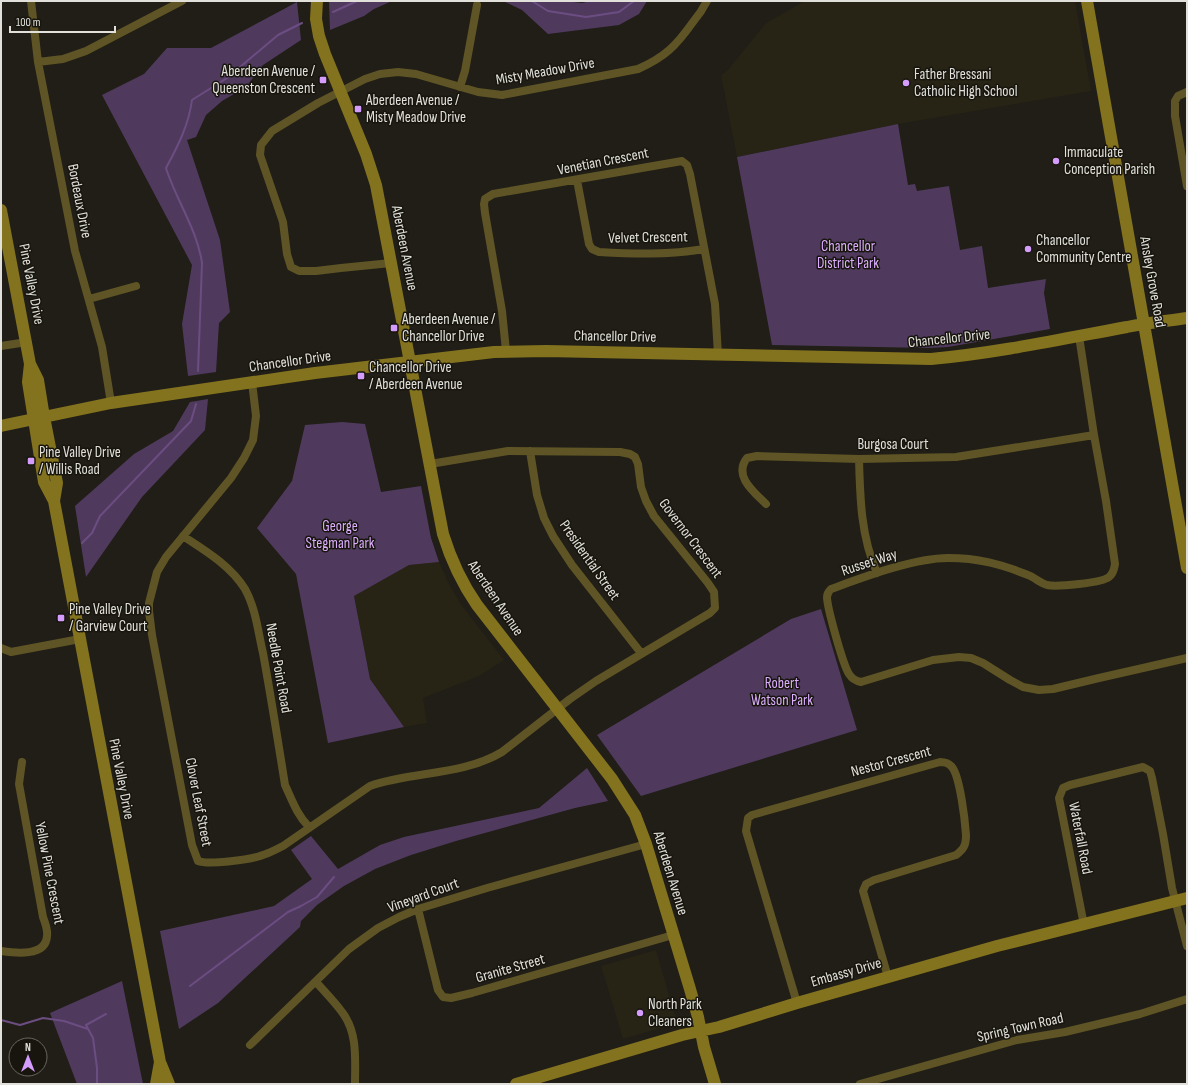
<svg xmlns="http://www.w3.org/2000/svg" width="1188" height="1085" font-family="'Sofia Sans Condensed',sans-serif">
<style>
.built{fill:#272416}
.green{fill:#4f3a5e}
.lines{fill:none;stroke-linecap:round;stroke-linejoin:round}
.stream{stroke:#6c4d82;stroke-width:2}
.street{stroke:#5e5425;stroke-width:8}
.secondary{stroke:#83721e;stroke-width:12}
.poi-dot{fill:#d49cfc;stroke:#17150d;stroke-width:1.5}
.labels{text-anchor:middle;stroke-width:3;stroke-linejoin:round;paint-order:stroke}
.poi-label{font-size:15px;fill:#e1e0db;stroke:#17150d;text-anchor:start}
.street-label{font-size:15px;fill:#e1e0db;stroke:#17150d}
.park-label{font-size:15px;fill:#dcafff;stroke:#17150d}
</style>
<rect width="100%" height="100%" fill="#201e16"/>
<path class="built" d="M805,1H1075L1091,91L898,124L737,157L721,75L727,71L766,23Z
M439,562L450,586L462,606L504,660L479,676L423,698L427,723L404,727L370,679L354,596L409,565Z
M656,950L677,1023L623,1039L601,966Z"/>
<path class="green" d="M329,1H392L374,9L364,16L330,30Z
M503,1H564L582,3L591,1H647L639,14L619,25L548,34L522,10Z
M297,2L301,40L263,65L246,87L222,101L206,115L196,137L187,140L220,240L230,312L219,323L216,372L188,376L182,324L192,265L102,95L144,74L167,48H211Z
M898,124L908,185L915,184L917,191L949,186L960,250L982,246L988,288L1046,279L1044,293L1050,329L948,347L929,348L772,345L737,157Z
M208,399L205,430L142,497L86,577L75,506L134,454L173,431L190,402Z
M342,422L365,424L381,492L421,486L431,538L439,562L409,565L354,596L370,679L404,727L328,743L296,574L257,528L292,481L305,425Z
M821,609L857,730L641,796L597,735L791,619Z
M587,768L608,801L575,808L456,841L411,855L375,869L344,886L317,905L301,921L300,927L218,1003L179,1029L160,931L274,906L312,879L291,850L311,836L338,869L380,845L404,837L539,808Z
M122,981L143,1084H77L50,1013Z"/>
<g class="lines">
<path class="stream" d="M532,1L548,11L586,17L619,12L634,1
M333,12L357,1
M198,371L202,263C197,229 176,200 166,168C178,146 189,124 192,100L227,78L278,35L302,23
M82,543L92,533L100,516L191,421L196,404
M190,986L288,912L301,906L317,897L334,877
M1,1020L20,1025L43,1018L64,1021L88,1029
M97,1084V1068L93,1038L86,1025L106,1014"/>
<path class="street" d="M31,1L38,62L75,251L102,347L111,403
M38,62L63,59L86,51L182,1
M460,87L465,71L477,5
M1187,92L1178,96L1175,101V116L1187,186
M577,180L589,244L592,249L599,252C634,254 669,255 704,249
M391,263L341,268L316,271H299L291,267L287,254L283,222L260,155L261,145L272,131L318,103L365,79L380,74L398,72L416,74L478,92L502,95L638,69C665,57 676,46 693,22C698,16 703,9 707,1
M89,299L136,286
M1079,336L1094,435L1106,501L1115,564C1114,569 1114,573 1109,577C1102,583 1056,587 1047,585C1040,583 1034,577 1028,575C1001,564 978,558 948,558C914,558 864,577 831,589C829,591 827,593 827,597C827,607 843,665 849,674C852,679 856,681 861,682L933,660L959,657L971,658L983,663L1010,680L1023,687L1039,690L1053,689L1099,678L1187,658
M1,346L27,342
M506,351L502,311L485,213L484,204L485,199L493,194L682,161L687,165L690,174L715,304L718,355
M252,382L256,416L253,440L244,458L231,478L166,557L157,572L149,603V611L152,635L192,845L198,861C208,865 248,860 260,856C268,854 275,850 283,846L370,786C413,771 462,776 502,752L570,699L596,681L710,613L715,608L714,592L708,583L654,516L646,501L641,487L638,464L635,457L630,454L620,452L508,451L430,464
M530,451L537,495L544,518L553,536L572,565L641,653
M859,459C860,498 861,537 877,573
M766,504C754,492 733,476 747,458L757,456L859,459L956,457L1094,435
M183,536C206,551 231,566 245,589C256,609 258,632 263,653C271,697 278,741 285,785C292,800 297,815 309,827
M1,648L11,652L80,639
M418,909L438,990L443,997L451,998L472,993L673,935
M1084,925L1059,798L1063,788L1070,785L1143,767L1150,771L1152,778L1163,834L1172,888L1187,946
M1,951C15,953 46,957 47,936C48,929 45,923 43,917L19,784L22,762
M316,982C325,992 334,1001 342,1012C358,1033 355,1059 355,1084
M797,1003L746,831L748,818L752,815L940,762C945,762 949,763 952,767C960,777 965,820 966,835C966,845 964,849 956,855L874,880L866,884L863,891L888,977
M250,1045L349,949L378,928L399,917L418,909L487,888L646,844
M860,1084L1017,1040L1065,1032L1140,1014L1187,999"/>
<path class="secondary" d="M317,1L316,19L319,36L325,54L366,154L376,185L443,534C451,560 461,582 477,605L612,779L635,815L646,844L690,989L698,1017L704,1047L715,1084
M1087,1L1187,568
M1,210L30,364L38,380L44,417L57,483L54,501
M30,364L28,382L44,482L54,501L160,1062L169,1084
M1,426L111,403L315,373L494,352L546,351L931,359C997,353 1062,339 1127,327C1146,323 1167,321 1187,318
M156,1084L160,1062
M516,1084L682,1035L719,1027L797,1003L997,946L1187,898"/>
</g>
<g class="poi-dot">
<rect x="319" y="76" width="8" height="8" rx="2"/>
<circle cx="906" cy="83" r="4"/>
<rect x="354" y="105" width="8" height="8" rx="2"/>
<circle cx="1056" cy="161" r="4"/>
<circle cx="1028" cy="249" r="4"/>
<rect x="390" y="324" width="8" height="8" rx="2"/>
<rect x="357" y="372" width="8" height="8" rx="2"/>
<rect x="27" y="457" width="8" height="8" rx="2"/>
<rect x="57" y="614" width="8" height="8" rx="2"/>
<circle cx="640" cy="1013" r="4"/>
</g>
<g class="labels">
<g class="poi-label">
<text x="315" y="76" text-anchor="end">Aberdeen Avenue /<tspan x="315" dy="17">Queenston Crescent</tspan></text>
<text x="914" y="79">Father Bressani<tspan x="914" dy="17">Catholic High School</tspan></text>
<text x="366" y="105">Aberdeen Avenue /<tspan x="366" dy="17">Misty Meadow Drive</tspan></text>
<text x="1064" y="157">Immaculate<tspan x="1064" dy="17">Conception Parish</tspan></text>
<text x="1036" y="245">Chancellor<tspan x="1036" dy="17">Community Centre</tspan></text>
<text x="402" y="324">Aberdeen Avenue /<tspan x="402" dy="17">Chancellor Drive</tspan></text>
<text x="369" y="372">Chancellor Drive<tspan x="369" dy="17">/ Aberdeen Avenue</tspan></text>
<text x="39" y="457">Pine Valley Drive<tspan x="39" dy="17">/ Willis Road</tspan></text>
<text x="69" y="614">Pine Valley Drive<tspan x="69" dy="17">/ Garview Court</tspan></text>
<text x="648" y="1009">North Park<tspan x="648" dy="17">Cleaners</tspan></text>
</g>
<g class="street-label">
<text transform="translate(545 71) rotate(-10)" y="5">Misty Meadow Drive</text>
<text transform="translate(603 161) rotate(-11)" y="5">Venetian Crescent</text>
<text transform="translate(80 201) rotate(79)" y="5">Bordeaux Drive</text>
<text transform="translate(648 237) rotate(-1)" y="5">Velvet Crescent</text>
<text transform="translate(405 248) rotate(79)" y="5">Aberdeen Avenue</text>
<text transform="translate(1153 282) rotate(80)" y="5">Ansley Grove Road</text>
<text transform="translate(32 284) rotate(79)" y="5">Pine Valley Drive</text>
<text transform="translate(615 336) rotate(1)" y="5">Chancellor Drive</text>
<text transform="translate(949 338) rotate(-6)" y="5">Chancellor Drive</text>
<text transform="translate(290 361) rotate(-8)" y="5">Chancellor Drive</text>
<text x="893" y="449">Burgosa Court</text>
<text transform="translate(691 538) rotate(53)" y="5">Governor Crescent</text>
<text transform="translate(590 560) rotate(55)" y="5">Presidential Street</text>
<text transform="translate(869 562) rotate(-18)" y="5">Russet Way</text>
<text transform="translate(496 598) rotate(56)" y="5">Aberdeen Avenue</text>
<text transform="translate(279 668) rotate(80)" y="5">Needle Point Road</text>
<text transform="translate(891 761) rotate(-15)" y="5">Nestor Crescent</text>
<text transform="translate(122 779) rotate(79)" y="5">Pine Valley Drive</text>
<text transform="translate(199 802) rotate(79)" y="5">Clover Leaf Street</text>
<text transform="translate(1081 838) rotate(79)" y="5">Waterfall Road</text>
<text transform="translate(50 873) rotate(79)" y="5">Yellow Pine Crescent</text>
<text transform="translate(671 873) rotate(73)" y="5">Aberdeen Avenue</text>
<text transform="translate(423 895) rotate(-20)" y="5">Vineyard Court</text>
<text transform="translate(510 968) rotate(-16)" y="5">Granite Street</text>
<text transform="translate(846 972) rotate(-16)" y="5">Embassy Drive</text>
<text transform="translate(1020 1027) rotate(-13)" y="5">Spring Town Road</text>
</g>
<g class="park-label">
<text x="848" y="251">Chancellor<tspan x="848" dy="17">District Park</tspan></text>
<text x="340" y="531">George<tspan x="340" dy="17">Stegman Park</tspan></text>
<text x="782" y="688">Robert<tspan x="782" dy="17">Watson Park</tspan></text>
</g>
</g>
<rect width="1188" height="1085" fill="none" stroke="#e1e0db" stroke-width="4"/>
<g transform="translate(28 1057)"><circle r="19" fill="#17150d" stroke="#68665f"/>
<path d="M0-3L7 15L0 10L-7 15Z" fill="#d49cfc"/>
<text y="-6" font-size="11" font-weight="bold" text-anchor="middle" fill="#e1e0db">N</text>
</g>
<path d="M10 26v6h105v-6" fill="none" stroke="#e1e0db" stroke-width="2"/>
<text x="16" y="26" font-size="12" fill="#e1e0db" stroke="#17150d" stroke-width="3" paint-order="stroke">100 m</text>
</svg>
